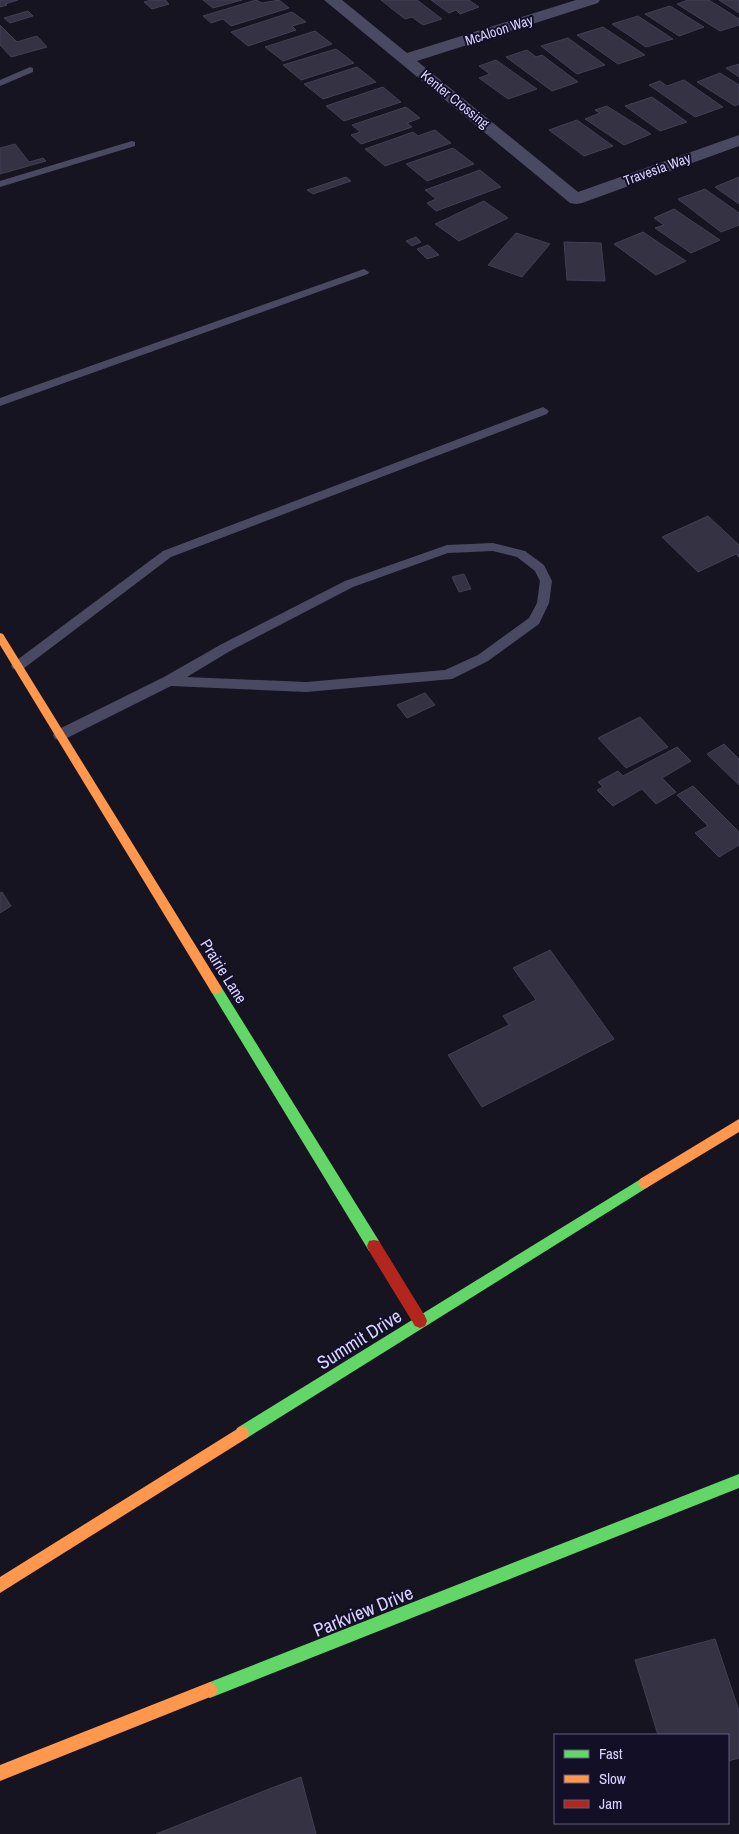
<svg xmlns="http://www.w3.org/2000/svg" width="739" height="1834" font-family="'Archivo Narrow',sans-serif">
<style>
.building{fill:#343243;stroke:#433f54}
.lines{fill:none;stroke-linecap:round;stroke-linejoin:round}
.lane{fill:#4a4962;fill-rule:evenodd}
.street{fill:#4a4962;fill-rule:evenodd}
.fast{fill:#63d668;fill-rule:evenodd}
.slow{fill:#ff974d;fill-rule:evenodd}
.jam{fill:#b3261e;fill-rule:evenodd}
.labels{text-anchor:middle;stroke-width:4;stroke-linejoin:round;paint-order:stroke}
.far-street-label{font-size:14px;fill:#d9d4ff;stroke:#130f26}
.street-label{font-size:16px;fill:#d9d4ff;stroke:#130f26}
.near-street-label{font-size:19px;fill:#d9d4ff;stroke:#130f26}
</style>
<rect width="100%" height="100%" fill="#161421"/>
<path class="building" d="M0,0H18L5,4L7,5L0,7Z
M151,0H165L169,4L152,9L144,2Z
M203,0H242L213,8Z
M256,0L262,3L279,0L289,8L231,26L223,19L211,23L203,16Z
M381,0H417L442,19L423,25L412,17L405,19Z
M431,0H469L479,7L460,14L456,10L449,13Z
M688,0H709L739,19V25L720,31L677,4Z
M719,0H739V13Z
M670,6L704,27L679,36L645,14Z
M28,11L33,16L10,23L4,18Z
M292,12L306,22L292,26L296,30L248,46L231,32Z
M638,16L673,39L646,47L612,24Z
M0,25L17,42L37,36L47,47L11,57L0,45Z
M603,27L645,55L618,64L577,35Z
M315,31L332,44L283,61L265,47Z
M568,38L605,65L577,74L541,46Z
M336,49L354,63L301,80L283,65Z
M527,50L536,57L542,55L578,82L552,91L506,57Z
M496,60L537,89L508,99L479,78L490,74L479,66Z
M739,64V77L726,68Z
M357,67L376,82L323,99L304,84Z
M720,73L739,85V104L735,106L697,82Z
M684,80L723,107L695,117L649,85L660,81L667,86Z
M383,87L401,102L344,121L326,106Z
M652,97L687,122L660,131L625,106Z
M607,106L651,134L624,145L585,119L600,113L595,110Z
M406,107L420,118L407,123L412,127L361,144L351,135L360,132L352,125Z
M577,120L613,146L584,156L549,130Z
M435,130L451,143L385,166L365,149L413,132L418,136Z
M15,144L29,162L43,158L46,161L0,174V148Z
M453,148L474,164L427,181L406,164Z
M480,170L501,187L436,211L427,203L436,199L425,190Z
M346,177L351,181L313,194L307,190Z
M739,177V204L715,187Z
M705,189L739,213V225L721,232L678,199Z
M484,201L508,218L459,241L435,224Z
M674,209L720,240L691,253L655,228L664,225L654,218Z
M643,232L686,261L656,275L614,244Z
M516,233L550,244L522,277L488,265Z
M416,237L421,242L412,246L406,241Z
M564,242L601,243L605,281L567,280Z
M428,245L439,255L427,259L417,249Z
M708,516L739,545V557L736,554L698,572L662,537Z
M464,574L471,589L459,592L452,577Z
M425,693L435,705L407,718L397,705Z
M640,717L668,747L626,768L598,738Z
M724,744L739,759V785L707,754Z
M677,747L691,761L662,778L676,792L656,804L642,789L613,806L597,790L603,787L598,782L618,771L623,776Z
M693,786L739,832V845L719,857L695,833L708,826L677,795Z
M2,892L11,906L0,913V893Z
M550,950L614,1039L482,1107L448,1055L509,1025L503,1016L536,1000L513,968Z
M715,1639L739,1711V1758L728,1761V1735H658L635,1660Z
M301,1777L316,1834H156L269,1789Z"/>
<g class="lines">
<path class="lane" d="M30,67L33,68V72L0,86V80Z
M132,141L135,142V146L0,187V181Z
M364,269L369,272L368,274L0,406V398Z
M543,407L549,411L547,414L171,557L23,669H13L11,666L13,663L163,551Z
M493,543L525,551L544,565L552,581L549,603L539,624L488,661L452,679L306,692L171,686L65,739L60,740L55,739L53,735L55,731L164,677L220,645L345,581L447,545ZM493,551L517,557L535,571L540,581L537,603L529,618L478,655L445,670L306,682L187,677L230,651L353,587L448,553Z"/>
<path class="street" d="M324,0H342L407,53L576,0H600L598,3L417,61L578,192L739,135V146L582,203L576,204L570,203Z"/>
<path class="fast" d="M216,984L220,985L379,1241L381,1246L379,1251L374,1252L369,1251L212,993L210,989L212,985Z
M644,1177L648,1179L650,1183L648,1187L247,1438L242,1440L237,1438L235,1433L237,1428Z
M739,1474V1488L210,1698L205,1695L202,1690L205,1685L210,1682Z"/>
<path class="slow" d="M0,633L3,634L220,985L222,989L220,993L216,994L212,993L0,645Z
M739,1119V1132L648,1187L644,1189L640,1187L638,1183L640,1179Z
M242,1426L247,1428L249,1433L247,1438L0,1593V1577Z
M210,1682L215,1685L218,1690L215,1695L0,1781V1765Z"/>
<path class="jam" d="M374,1240L379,1241L425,1316L427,1321L425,1326L420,1328L415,1326L369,1251L367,1246L369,1241Z"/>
</g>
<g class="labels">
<g class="far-street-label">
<text transform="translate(499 30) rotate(-18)" y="5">McAloon Way</text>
<text transform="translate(455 99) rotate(39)" y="5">Kenter Crossing</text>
<text transform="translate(657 169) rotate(-20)" y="5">Travesia Way</text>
</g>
<g class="street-label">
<text transform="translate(224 971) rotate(58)" y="6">Prairie Lane</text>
</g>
<g class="near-street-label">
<text transform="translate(359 1339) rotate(-32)" y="7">Summit Drive</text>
<text transform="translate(363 1611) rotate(-22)" y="7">Parkview Drive</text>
</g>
</g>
<rect x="554" y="1734" width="175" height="90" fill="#130f26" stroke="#625e7d"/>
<rect x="564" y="1750" width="25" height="8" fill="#63d668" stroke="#625e7d"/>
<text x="599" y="1759" font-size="15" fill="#d9d4ff">Fast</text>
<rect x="564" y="1775" width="25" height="8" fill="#ff974d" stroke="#625e7d"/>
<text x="599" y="1784" font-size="15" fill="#d9d4ff">Slow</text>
<rect x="564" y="1800" width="25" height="8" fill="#b3261e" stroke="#625e7d"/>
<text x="599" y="1809" font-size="15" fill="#d9d4ff">Jam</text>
</svg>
